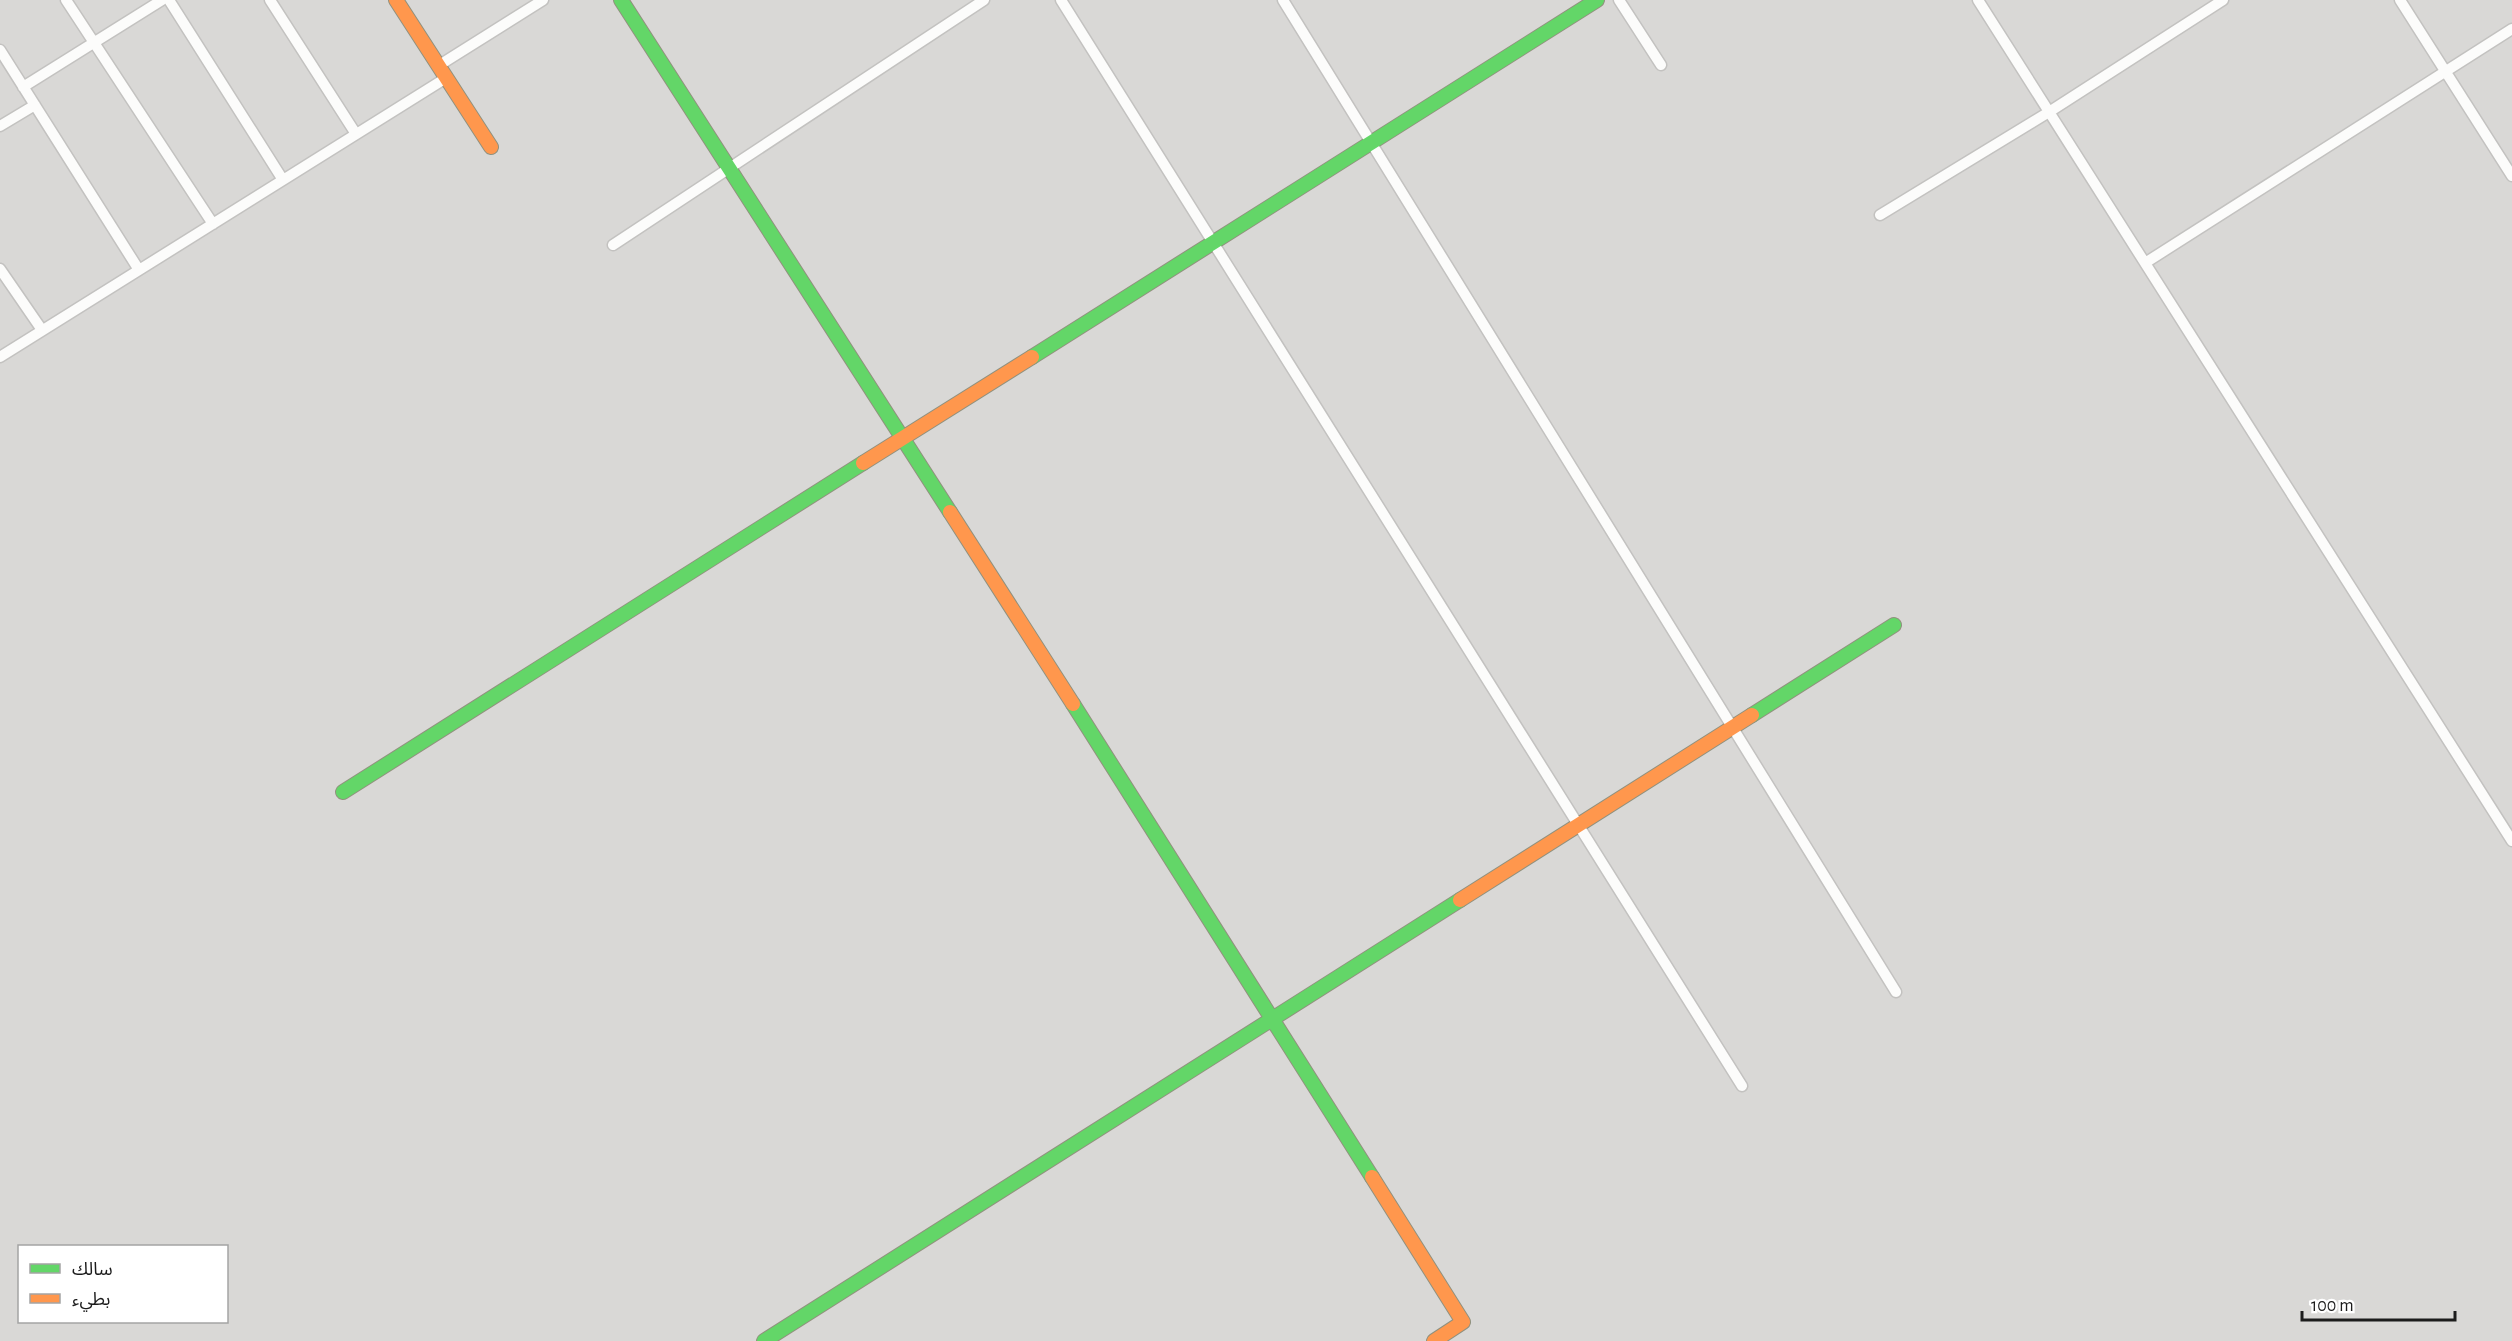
<svg xmlns="http://www.w3.org/2000/svg" width="2512" height="1341" font-family="'Alegreya Sans','Noto Sans Arabic',sans-serif">
<style>
.residential{fill:#d9d8d6;fill-rule:evenodd}
.lines{fill:none;stroke-linecap:round;stroke-linejoin:round}
.street-casing{stroke:#c3c2c0;stroke-width:13}
.fast-casing{stroke:#91917e;stroke-width:16}
.slow-casing{stroke:#91917e;stroke-width:16}
.street{stroke:#fcfcfb;stroke-width:10}
.fast{stroke:#63d668;stroke-width:14}
.slow{stroke:#ff974d;stroke-width:14}
</style>
<rect width="100%" height="100%" fill="#eae8e4"/>
<path class="residential" d="M0,0H2512V1341H0ZM20,1246H226V1322H20Z"/>
<g class="lines">
<defs>
<path id="street" d="M66,0L213,224
M169,0L283,180
M270,0L356,134
M1061,0L1742,1086
M1283,0L1896,992
M1619,0L1661,65
M1978,0L2512,841
M2400,0L2512,176
M0,50L139,270
M438,66L543,0
M23,87L162,0
M0,126L35,105
M1880,215L2049,112L2223,0
M613,245L984,0
M2145,263L2512,29
M0,269L42,330
M0,357L446,78"/>
<path id="fast" d="M621,0L950,512
M1032,357L1597,0
M1073,704L1372,1177
M1752,715L1894,625
M343,792L863,463
M764,1341L1460,900"/>
<path id="slow" d="M396,0L491,147
M863,463L1032,357
M950,512L1073,704
M1460,900L1752,715
M1372,1177L1463,1322L1434,1341"/>
</defs>
<use href="#street" class="street-casing"/>
<use href="#fast" class="fast-casing"/>
<use href="#slow" class="slow-casing"/>
<use href="#street" class="street"/>
<use href="#fast" class="fast"/>
<use href="#slow" class="slow"/>
</g>
<rect x="18" y="1245" width="210" height="78" fill="#ffffff" stroke="#a4a4a4" stroke-width="1.5"/>
<rect x="30" y="1264" width="30" height="9" fill="#63d668" stroke="#a4a4a4" stroke-width="1.5"/>
<text x="72" y="1275" font-size="18" fill="#1c1c1c">سالك</text>
<rect x="30" y="1294" width="30" height="9" fill="#ff974d" stroke="#a4a4a4" stroke-width="1.5"/>
<text x="72" y="1305" font-size="18" fill="#1c1c1c">بطيء</text>
<path d="M2302 1311v9h153v-9" fill="none" stroke="#1c1c1c" stroke-width="3"/>
<text x="2311" y="1311" font-size="18" fill="#1c1c1c" stroke="#ffffff" stroke-width="4.5" paint-order="stroke">100 m</text>
</svg>
